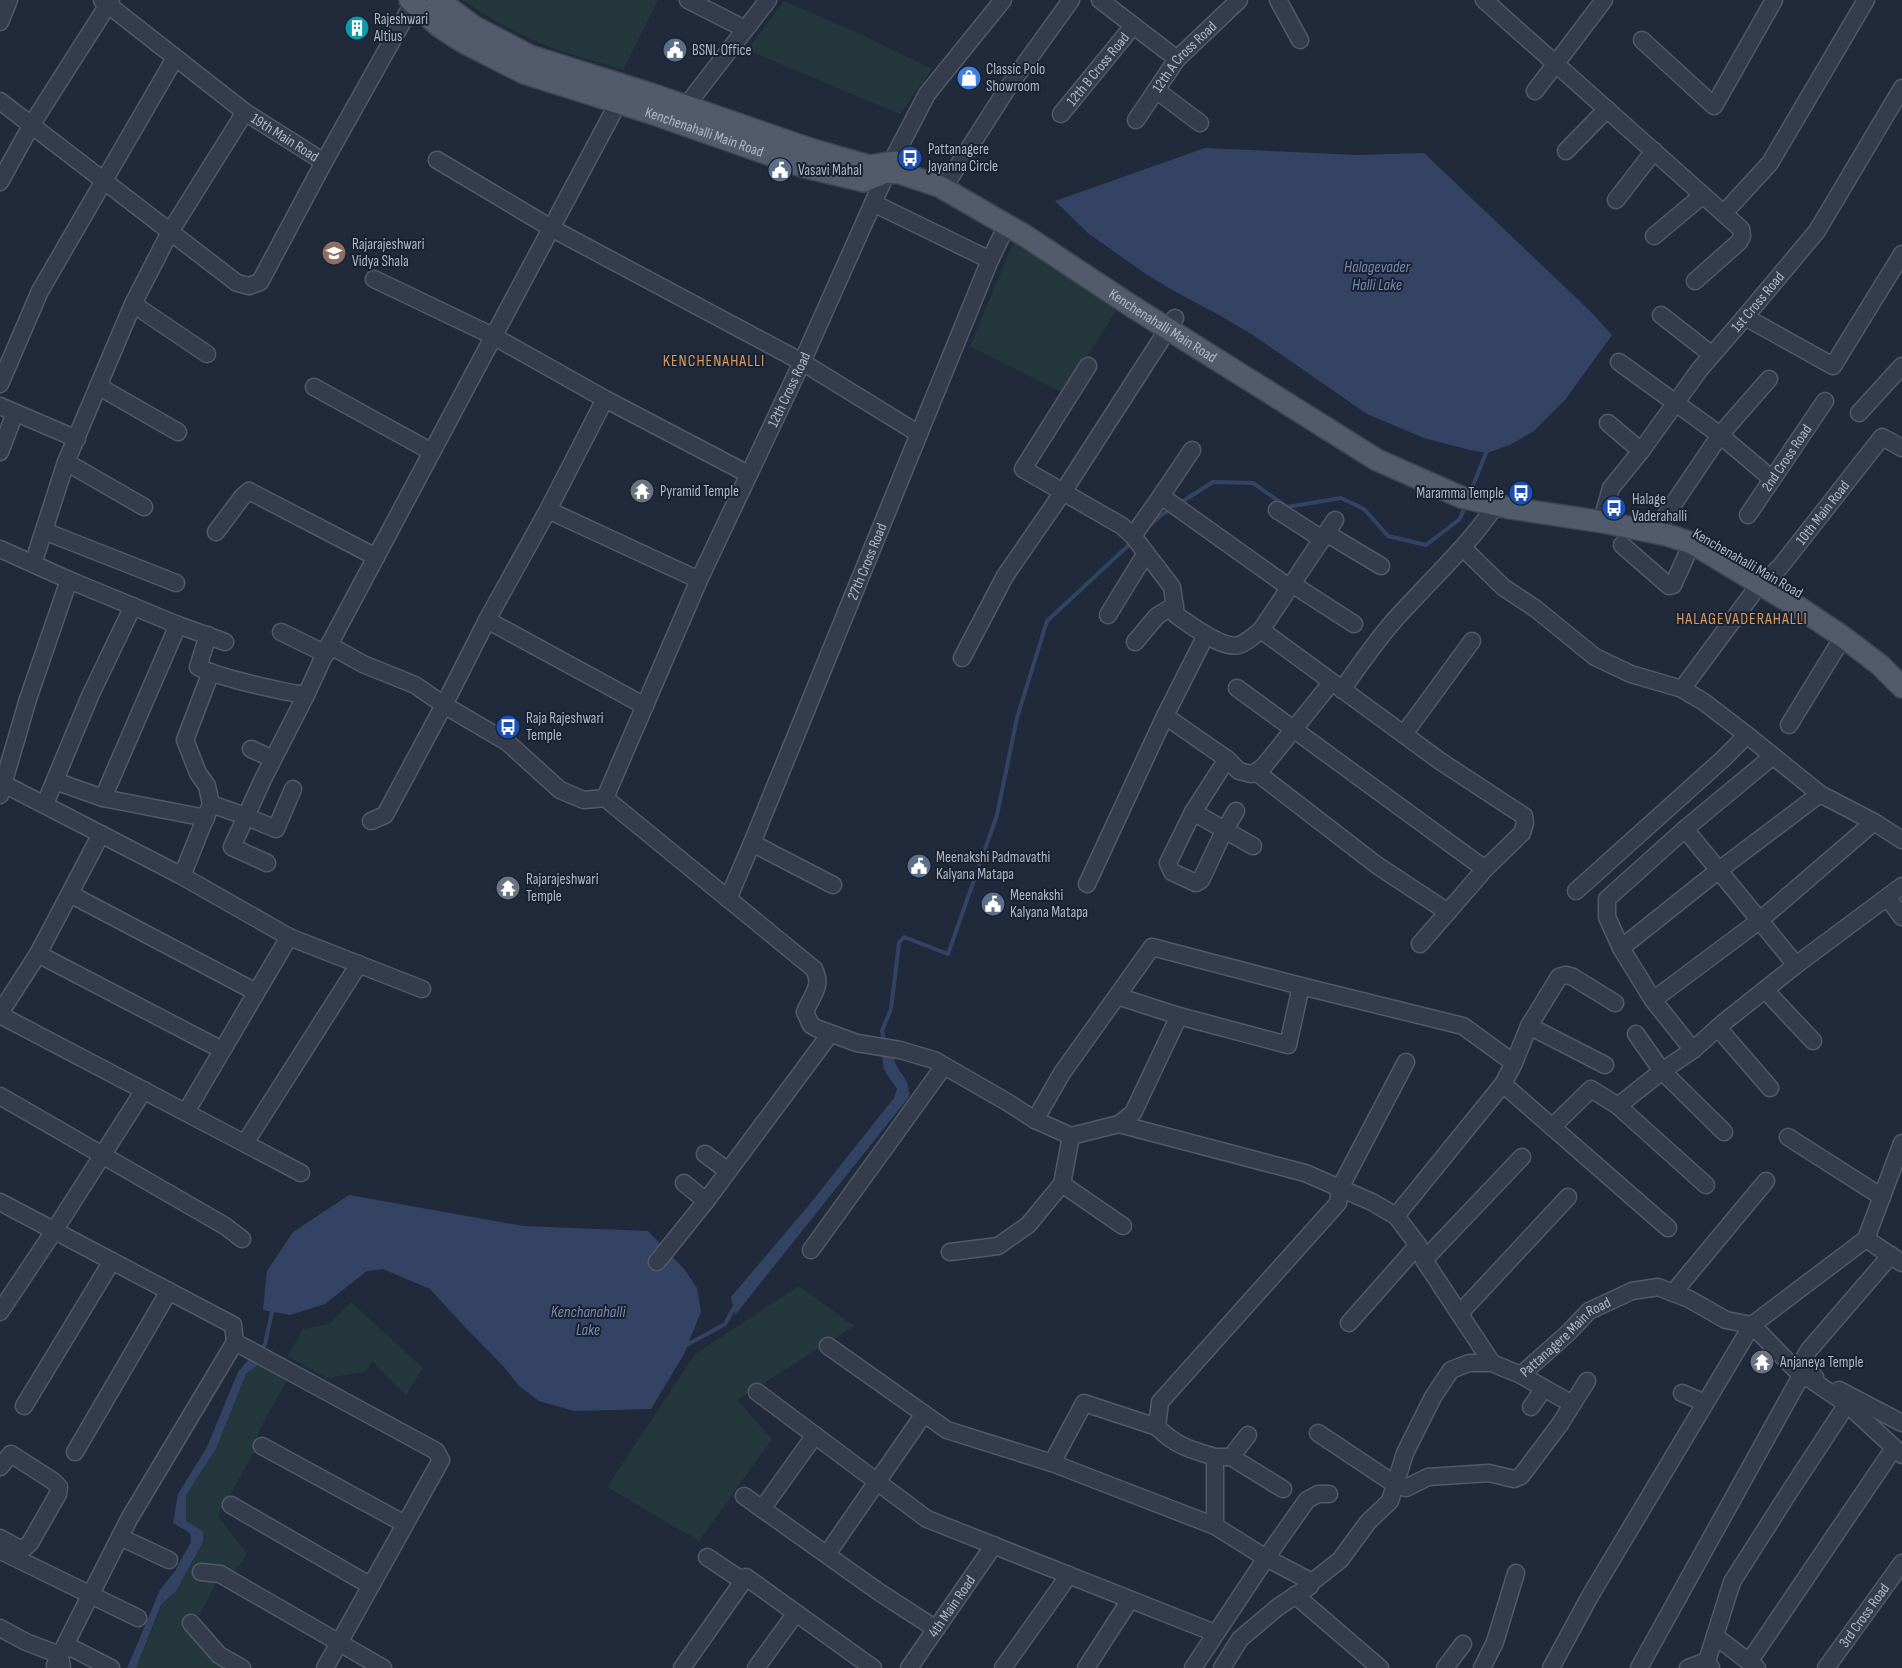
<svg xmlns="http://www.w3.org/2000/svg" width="1902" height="1668" font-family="'Sofia Sans Condensed',sans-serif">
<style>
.green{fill:#23373c}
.water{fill:#344363}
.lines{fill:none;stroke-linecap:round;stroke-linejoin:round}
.stream{stroke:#344363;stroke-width:4}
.minor-casing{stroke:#525a69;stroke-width:19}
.major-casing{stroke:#3e4554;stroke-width:24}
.minor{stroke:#353c4b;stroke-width:16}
.major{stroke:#525b6b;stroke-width:21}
.labels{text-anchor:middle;stroke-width:4;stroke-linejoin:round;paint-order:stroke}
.poi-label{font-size:15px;fill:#afb7c7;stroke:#1a2130;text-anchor:start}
.street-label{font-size:15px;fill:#afb7c7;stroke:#1a2130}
.water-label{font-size:16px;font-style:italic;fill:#768ab1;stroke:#1a2130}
.neighbourhood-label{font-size:16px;letter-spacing:1px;fill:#d89b5a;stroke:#1a2130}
</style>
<rect width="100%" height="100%" fill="#212a3b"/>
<path class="green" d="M462,0H658L623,70C599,62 574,56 550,47C519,35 489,18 462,0Z
M784,1L862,35L932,69L900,114L747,50Z
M1014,241L1117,309L1065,394L970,346Z
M799,1286L854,1326L737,1400L772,1439L699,1541L607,1487L695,1354Z
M351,1302L423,1368L406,1395L372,1361L366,1372L326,1378L288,1356L303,1329L329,1324Z
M260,1364L287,1380L259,1431L255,1451L218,1516L247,1554L234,1574L224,1568L200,1614L183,1626L223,1668H136L162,1605L176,1591L203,1531L186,1521V1495L216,1449L246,1374Z"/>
<path class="water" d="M1205,148L1357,155L1424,153L1591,312L1612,335L1565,400L1534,431L1510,445L1487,453L1470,450L1424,438L1367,414L1253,335L1219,315L1174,291L1146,274L1089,234L1055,201Z
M893,1054C896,1075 910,1074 909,1097L735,1315L731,1297L809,1205L894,1098L897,1089L884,1070L882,1055Z
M349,1195L523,1226L648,1231L685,1270L697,1288L701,1312L684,1354L651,1409L574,1411L539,1401L519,1386L504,1367L464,1326L430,1289L383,1269L367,1271L325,1304L290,1315L263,1310L267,1271L293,1232Z
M249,1359L260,1364L246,1374L216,1449L186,1495V1521L203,1531V1542L176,1591L161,1605L136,1668H127L160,1590L175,1571L191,1542L190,1533L173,1523L178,1494L207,1447L238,1372Z"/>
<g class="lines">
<path class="stream" d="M1470,493L1488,448
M1180,503L1213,482L1253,483L1287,507L1341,498L1364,509L1388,536L1426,545L1460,519L1466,504
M1148,527L1161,515L1172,508
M885,1044L882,1031L891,1009L899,943L904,937L948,954L997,815L1017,718L1047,621L1132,542
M683,1347L725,1324L736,1304
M261,1350L265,1344L272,1312L275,1308"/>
<defs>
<g id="minor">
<path id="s1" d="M102,0L245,112L324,162"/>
<path d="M688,0L745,29"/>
<path d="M1100,0L1177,59"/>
<path d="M1278,0L1300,40"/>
<path d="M1484,0L1741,229L1742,236L1739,242L1695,281"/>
<path d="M0,22L9,0"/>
<path d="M1642,40L1714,106L1774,0"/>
<path d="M1156,90L1200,123"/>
<path d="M1535,91L1604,0"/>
<path d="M0,101L237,283L249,286L260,282L324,162L413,3"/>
<path d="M686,106L768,0"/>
<path id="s2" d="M1061,114L1133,26"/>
<path id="s3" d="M1136,120L1177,59L1239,0"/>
<path d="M1566,151L1607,109"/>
<path d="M437,160L551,228L802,362L919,434"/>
<path d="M950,178L1007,89L1071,0"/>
<path d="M0,182L32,124L111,0"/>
<path d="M1616,200L1654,151"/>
<path d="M873,203L990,260"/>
<path d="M1724,213L1770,163L1866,0"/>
<path d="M1654,236L1703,195"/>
<path d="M374,279L493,336L605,399"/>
<path d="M133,304L207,354"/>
<path d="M1661,315L1711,354"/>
<path d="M1745,317L1833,366L1902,254"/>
<path d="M1619,362L1720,435L1772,479"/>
<path d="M1088,366L1023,469L1122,526L1133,536L1172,587L1176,615C1190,624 1222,650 1239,645C1246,643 1255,635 1261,630L1440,761L1524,816L1525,823L1522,833L1485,869L1420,944"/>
<path d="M0,384L40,291L175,58"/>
<path d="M98,386L178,432"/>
<path d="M314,387L432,452"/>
<path d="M0,406L77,439"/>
<path d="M1859,413L1902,366"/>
<path d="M1608,423L1641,451"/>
<path d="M0,452L15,413"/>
<path d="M66,462L144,507"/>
<path d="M1161,496L1192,450"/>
<path id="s4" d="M1605,509L1611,488L1641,451L1700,369L1745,317L1817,231L1902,88"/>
<path d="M548,510L699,580"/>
<path d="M1277,510L1322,539"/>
<path id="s5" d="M1748,515L1825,401"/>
<path d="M1662,521L1720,435L1769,379"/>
<path d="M44,531L176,583"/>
<path d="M216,532L243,496L249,491L376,557"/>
<path d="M1326,533L1381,566"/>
<path d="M1133,536L1161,496L1290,588"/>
<path d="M1622,545L1669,586L1673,585L1692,543"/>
<path d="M1463,548L1503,587L1536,609L1595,657L1631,674L1682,689L1704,702L1747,735"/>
<path d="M0,549L69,580L178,625L225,642"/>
<path d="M33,564L66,462L133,304L170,232L245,112"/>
<path d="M1292,584L1354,624"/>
<path d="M1108,615L1146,553"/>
<path d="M487,620L645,706"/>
<path d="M178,625L103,798L206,818"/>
<path d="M1261,630L1335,520"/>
<path d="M281,632L326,654"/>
<path d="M208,635L198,667C209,673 223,676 236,680C259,686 282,692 306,695"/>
<path d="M1135,642L1157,616L1175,605"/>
<path d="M329,645L363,664L415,685L444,705L507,742L560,790L584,800L605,798L814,969C823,986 812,995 805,1012L811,1025L816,1028L857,1043L900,1050L934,1060L1007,1102L1035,1120L1071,1136L1119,1124L1305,1173L1372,1202L1396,1216L1418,1245L1424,1260L1492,1363"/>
<path d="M962,658L1005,576L1063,492L1175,318"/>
<path d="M211,672L185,740L198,773L207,786L211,804"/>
<path d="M1237,688L1485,869"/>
<path id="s6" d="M1682,689L1756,589L1780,567L1882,437L1902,448"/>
<path d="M1342,690C1358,667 1374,644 1392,623C1427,583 1466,549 1496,505"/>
<path d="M1165,716L1227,759L1239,771L1251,774L1256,772L1264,766L1331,683"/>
<path d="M1789,725L1843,637"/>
<path d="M1404,734L1472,641"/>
<path d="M251,749L273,759"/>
<path d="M1227,759L1193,812L1168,863L1172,872L1196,883L1201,880L1224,831L1236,811"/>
<path d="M1256,772L1378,866L1448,912"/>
<path d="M55,781L103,798"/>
<path d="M0,782L182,876L289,937L422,989"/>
<path d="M0,795L28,699L69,580"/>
<path id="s7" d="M605,798L699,580L802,362L891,163L927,94L1003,0"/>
<path d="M45,804L90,696L133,606"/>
<path d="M1193,812L1253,846"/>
<path d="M371,821L385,815L444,705L487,620L548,510L605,399L748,474"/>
<path d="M1685,829L1796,965"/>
<path d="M752,843L833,885"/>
<path d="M267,863L232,847L263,779L306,695L329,645L618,103L620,92"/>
<path d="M182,876L211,804L245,816L276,829L293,789"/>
<path d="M1087,884L1165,716L1206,635"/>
<path d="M1576,891L1723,759L1747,735L1820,794L1874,822L1902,840"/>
<path d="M70,894L256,992"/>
<path d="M1888,898L1902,917"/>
<path id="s8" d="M728,899L752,843L990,260L1007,225"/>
<path d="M1621,948L1607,917V899L1685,829L1773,756"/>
<path d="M38,954L222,1050"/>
<path d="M1765,990L1813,1041"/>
<path d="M1653,1000L1759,921L1874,822"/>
<path d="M0,1013L38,954L101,834"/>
<path d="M0,1015L301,1173"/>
<path d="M1179,1016L1117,996L1152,947L1301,986"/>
<path d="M1529,1026L1605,1065"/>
<path d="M1718,1028L1770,1088"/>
<path d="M1636,1034L1662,1071L1724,1132"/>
<path d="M1693,1050L1653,1000L1621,948L1719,870L1820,794"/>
<path d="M1503,1084L1668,1228"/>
<path d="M0,1096L225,1226L242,1239"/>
<path d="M1618,1106L1706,1185"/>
<path d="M186,1112L289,937"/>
<path d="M1035,1120L1062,1073L1117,996"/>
<path d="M1119,1124L1133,1113L1179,1016L1288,1045L1301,986L1463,1026L1514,1063"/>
<path d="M1552,1127L1591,1089L1618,1106L1662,1071L1693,1050L1723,1023L1796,965L1902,886"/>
<path d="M1788,1137L1882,1197"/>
<path d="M245,1143L359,964"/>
<path d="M705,1154L728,1171"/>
<path d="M684,1183L706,1201"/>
<path d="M1062,1184L1123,1226"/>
<path d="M0,1202L233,1325L235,1342L129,1519L60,1655L62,1668"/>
<path d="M1396,1216L1503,1084L1514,1063L1529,1026L1559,977L1566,975L1573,977L1615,1003"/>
<path d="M1866,1239L1902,1263"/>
<path d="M811,1250L944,1066"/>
<path d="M950,1252L998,1246L1028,1225L1062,1184L1071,1136"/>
<path d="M1424,1260L1522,1157"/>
<path d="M657,1262L706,1201L830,1034"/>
<path d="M1673,1293L1766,1181"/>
<path d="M0,1312L54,1231L144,1090"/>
<path d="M1460,1313L1568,1197"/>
<path d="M1349,1323L1418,1245"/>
<path d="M235,1342L436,1451L441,1460L325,1668"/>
<path d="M828,1346L947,1430L1052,1463L1215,1526"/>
<path d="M1521,1375L1572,1404"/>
<path d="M1815,1377L1809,1374L1803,1367L1804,1358L1809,1350L1891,1255"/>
<path d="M1839,1390L1902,1423"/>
<path d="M757,1392L927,1519L1215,1633"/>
<path d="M1682,1393L1705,1403"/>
<path d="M24,1406L112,1261"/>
<path d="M1531,1407L1544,1388"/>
<path d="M1318,1433L1396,1485L1406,1488L1428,1477L1489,1473L1514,1479L1521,1476L1560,1424L1587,1381"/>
<path d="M262,1446L405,1524"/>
<path d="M75,1452L169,1291"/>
<path d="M1215,1457H1231L1283,1489"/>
<path d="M1231,1457L1248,1435"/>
<path d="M1052,1463L1084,1403L1157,1427"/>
<path d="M0,1467L11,1454L53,1481L59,1487L58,1494L30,1543L22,1550L0,1538"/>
<path d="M1329,1494H1318L1307,1500L1266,1558L1215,1526V1457C1189,1449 1176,1446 1157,1427L1160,1402L1338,1203L1340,1188L1406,1062"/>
<path d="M744,1496L879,1592L936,1629"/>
<path d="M231,1505L371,1586"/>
<path d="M762,1509L815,1435"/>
<path d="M120,1537L169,1560"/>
<path d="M3,1552L138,1618"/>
<path d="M827,1554L924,1414"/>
<path d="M707,1557L743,1581"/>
<path d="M201,1572L220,1574L383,1668"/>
<path d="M1295,1595L1380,1668"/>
<path d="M191,1623L219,1655L242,1668"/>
<path d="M0,1628L26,1642L60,1655L55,1665"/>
<path d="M1715,1636L1757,1668"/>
<path d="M66,1645L111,1668"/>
<path d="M1749,1662L1894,1448"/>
<path d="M682,1668L746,1577L796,1613"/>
<path d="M756,1668L796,1613L873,1668"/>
<path id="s9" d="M909,1668L994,1545"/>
<path d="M1003,1668L1069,1575"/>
<path d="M1086,1668L1130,1600"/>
<path id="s10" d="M1193,1668L1266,1558L1312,1582L1340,1560L1368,1522L1390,1501L1405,1453L1433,1397L1451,1370L1469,1363H1492L1521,1375L1568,1333L1589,1311L1632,1291L1658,1287L1689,1299L1726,1320L1752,1325L1866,1239L1902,1143"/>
<path d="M1222,1668L1240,1639L1278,1607L1310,1586L1312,1582"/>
<path d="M1445,1668L1463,1644"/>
<path d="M1482,1668L1495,1642L1516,1573"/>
<path d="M1551,1668L1590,1596L1752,1325L1795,1369L1847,1404L1902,1455"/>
<path d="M1639,1668L1802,1374"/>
<path d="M1688,1668L1707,1661L1711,1668"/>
<path d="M1706,1668L1707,1661L1732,1582L1788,1494L1847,1404"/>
<path id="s11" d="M1826,1668L1902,1563"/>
</g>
<g id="major">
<path id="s12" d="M410,0L440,27L463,42L524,73L648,112L805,167L864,181L886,172L900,173L939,186L1024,235L1133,307L1377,460L1461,497L1510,508L1603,522L1667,535L1692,543L1798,607L1843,637L1880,665L1902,687"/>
<path d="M438,0L473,26L530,56L654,95L810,149L869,166L894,162"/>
</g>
</defs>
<use href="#minor" class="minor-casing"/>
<use href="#major" class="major-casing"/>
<use href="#minor" class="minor"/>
<use href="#major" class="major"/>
</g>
<defs>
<symbol id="building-disc" viewBox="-11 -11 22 22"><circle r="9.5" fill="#0f9aa8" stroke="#1a2130"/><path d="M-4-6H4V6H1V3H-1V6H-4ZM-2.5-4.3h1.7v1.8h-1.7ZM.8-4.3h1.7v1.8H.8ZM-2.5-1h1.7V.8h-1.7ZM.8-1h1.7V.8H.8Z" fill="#fff"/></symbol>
<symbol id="civic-disc" viewBox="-11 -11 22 22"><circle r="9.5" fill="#5c6f8a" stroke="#1a2130"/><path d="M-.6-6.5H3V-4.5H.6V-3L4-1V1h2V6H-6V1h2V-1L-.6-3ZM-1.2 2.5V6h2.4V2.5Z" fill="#fff"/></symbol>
<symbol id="shop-disc" viewBox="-11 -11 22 22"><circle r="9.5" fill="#3f7fe0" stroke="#1a2130"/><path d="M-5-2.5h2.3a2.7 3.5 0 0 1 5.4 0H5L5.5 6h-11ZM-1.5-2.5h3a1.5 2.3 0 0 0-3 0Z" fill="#fff"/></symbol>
<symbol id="bus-disc" viewBox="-11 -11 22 22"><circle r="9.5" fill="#1a4fb4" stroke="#1a2130"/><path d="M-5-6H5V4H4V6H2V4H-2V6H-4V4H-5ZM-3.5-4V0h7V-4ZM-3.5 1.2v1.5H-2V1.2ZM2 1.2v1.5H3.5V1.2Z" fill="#fff"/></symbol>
<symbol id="school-disc" viewBox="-11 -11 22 22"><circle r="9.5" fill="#8d6e63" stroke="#1a2130"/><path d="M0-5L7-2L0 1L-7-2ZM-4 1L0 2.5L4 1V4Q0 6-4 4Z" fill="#fff"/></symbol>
<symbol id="temple-disc" viewBox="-11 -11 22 22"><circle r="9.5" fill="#6b7280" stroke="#1a2130"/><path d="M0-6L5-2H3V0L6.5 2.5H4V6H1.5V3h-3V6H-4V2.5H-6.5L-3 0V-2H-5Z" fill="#fff"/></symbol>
</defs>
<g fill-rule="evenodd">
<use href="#building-disc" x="343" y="14" width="28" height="28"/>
<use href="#civic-disc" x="661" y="36" width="28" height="28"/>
<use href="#shop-disc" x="955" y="64" width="28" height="28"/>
<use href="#bus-disc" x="896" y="144" width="28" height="28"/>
<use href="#civic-disc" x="766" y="156" width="28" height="28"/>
<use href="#school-disc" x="320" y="239" width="28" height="28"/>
<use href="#temple-disc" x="628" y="477" width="28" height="28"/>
<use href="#bus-disc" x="1507" y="479" width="28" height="28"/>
<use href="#bus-disc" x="1600" y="494" width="28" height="28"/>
<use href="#bus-disc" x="494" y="713" width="28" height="28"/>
<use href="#civic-disc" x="905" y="852" width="28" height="28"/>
<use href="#temple-disc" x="494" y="874" width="28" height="28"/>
<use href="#civic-disc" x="979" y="890" width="28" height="28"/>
<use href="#temple-disc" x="1748" y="1348" width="28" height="28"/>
</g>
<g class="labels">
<g class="poi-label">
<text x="374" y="24">Rajeshwari<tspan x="374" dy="17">Altius</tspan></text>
<text x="692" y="55">BSNL Office</text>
<text x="986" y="74">Classic Polo<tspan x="986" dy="17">Showroom</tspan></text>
<text x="928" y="154">Pattanagere<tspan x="928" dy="17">Jayanna Circle</tspan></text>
<text x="798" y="175">Vasavi Mahal</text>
<text x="352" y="249">Rajarajeshwari<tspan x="352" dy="17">Vidya Shala</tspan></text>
<text x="660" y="496">Pyramid Temple</text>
<text x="1504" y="498" text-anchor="end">Maramma Temple</text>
<text x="1632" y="504">Halage<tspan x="1632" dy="17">Vaderahalli</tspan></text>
<text x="526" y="723">Raja Rajeshwari<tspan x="526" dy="17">Temple</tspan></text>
<text x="936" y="862">Meenakshi Padmavathi<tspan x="936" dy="17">Kalyana Matapa</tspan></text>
<text x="526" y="884">Rajarajeshwari<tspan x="526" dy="17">Temple</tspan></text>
<text x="1010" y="900">Meenakshi<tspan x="1010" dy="17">Kalyana Matapa</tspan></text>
<text x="1780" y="1367">Anjaneya Temple</text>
</g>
<g class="street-label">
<text dy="5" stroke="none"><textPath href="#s3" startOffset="80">12th A Cross Road</textPath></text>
<text dy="5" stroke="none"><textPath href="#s2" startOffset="58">12th B Cross Road</textPath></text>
<text dy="5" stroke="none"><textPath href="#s12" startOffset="326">Kenchenahalli Main Road</textPath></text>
<text dy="5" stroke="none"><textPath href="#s1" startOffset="229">19th Main Road</textPath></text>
<text dy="5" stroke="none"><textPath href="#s4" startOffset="259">1st Cross Road</textPath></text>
<text dy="5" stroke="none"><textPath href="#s12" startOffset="836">Kenchenahalli Main Road</textPath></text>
<text dy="5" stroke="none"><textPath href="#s7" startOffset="448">12th Cross Road</textPath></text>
<text dy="5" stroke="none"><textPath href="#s5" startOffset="69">2nd Cross Road</textPath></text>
<text dy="5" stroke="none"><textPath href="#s6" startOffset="226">10th Main Road</textPath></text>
<text dy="5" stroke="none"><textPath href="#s8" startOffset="365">27th Cross Road</textPath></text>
<text transform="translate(1748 563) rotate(30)" y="5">Kenchenahalli Main Road</text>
<text dy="5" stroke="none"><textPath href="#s10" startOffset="575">Pattanagere Main Road</textPath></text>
<text dy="5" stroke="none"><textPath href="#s9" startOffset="75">4th Main Road</textPath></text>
<text dy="5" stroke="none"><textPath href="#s11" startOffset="65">3rd Cross Road</textPath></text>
</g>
<g class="water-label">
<text x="1377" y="272">Halagevader<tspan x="1377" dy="18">Halli Lake</tspan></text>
<text x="588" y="1317">Kenchanahalli<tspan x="588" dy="18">Lake</tspan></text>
</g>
<g class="neighbourhood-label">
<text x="714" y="366">KENCHENAHALLI</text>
<text x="1742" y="624">HALAGEVADERAHALLI</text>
</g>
</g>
</svg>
